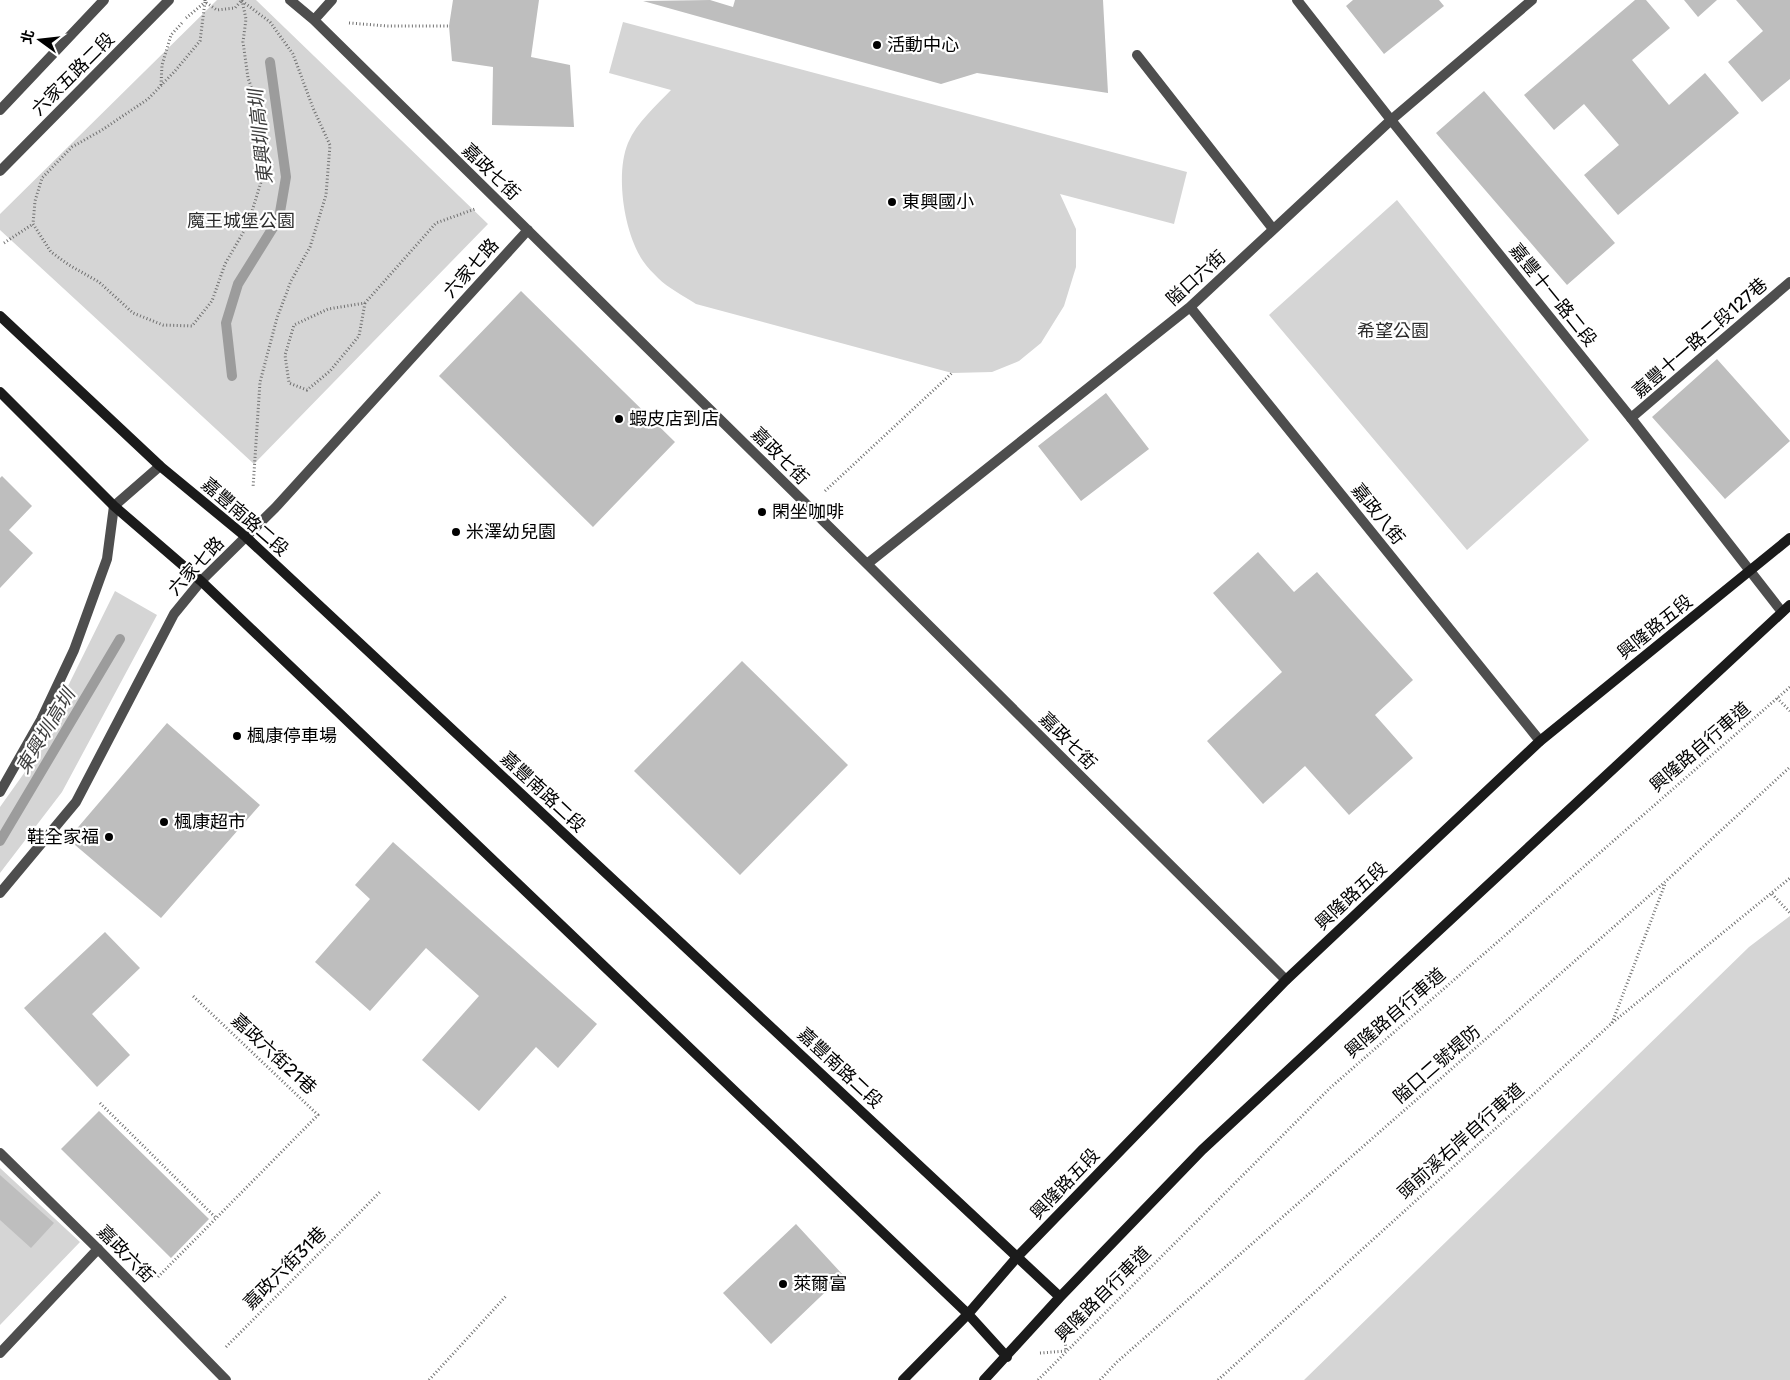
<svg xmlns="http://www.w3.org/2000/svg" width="1790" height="1380" font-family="Rubik,'Noto Sans TC',sans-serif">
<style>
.green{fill:#d5d5d5}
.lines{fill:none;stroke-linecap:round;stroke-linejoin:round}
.stream{stroke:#9c9c9c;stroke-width:10}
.building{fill:#bebebe}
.path{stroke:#707070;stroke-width:3;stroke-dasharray:1 2.5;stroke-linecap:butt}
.lane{stroke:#4e4e4e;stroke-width:10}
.street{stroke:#4e4e4e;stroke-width:10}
.secondary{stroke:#1b1b1b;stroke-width:10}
.poi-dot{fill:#000;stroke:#fff;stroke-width:2}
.labels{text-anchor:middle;stroke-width:4.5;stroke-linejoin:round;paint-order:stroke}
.poi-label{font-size:18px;fill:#000;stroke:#fff;text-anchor:start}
.street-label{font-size:18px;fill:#000;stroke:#fff}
.park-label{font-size:18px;fill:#2c2c2c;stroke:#fff}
.water-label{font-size:19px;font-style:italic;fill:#3d3d3d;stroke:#fff}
</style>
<rect width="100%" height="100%" fill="#fff"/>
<path class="green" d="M217,0H256L488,224L254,464L0,230V214Z
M623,22L1187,172L1174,224L1060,194L1076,229V267L1064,306L1041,343L1019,361L992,372L952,373L696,304C684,296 668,288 658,278C653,273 647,267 643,261C624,233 615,174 628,143C637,122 656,106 671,90L609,73Z
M1397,200L1589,440L1467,550L1269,315Z
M115,591L157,615L62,792L0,873V807L27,769Z
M1790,916V1380H1304L1749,947Z
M0,1168L80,1242L0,1325Z"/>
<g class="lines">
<path class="stream" d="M232,376L226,323L238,284L279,218L286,177L270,62
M0,841L120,639"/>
</g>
<path class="building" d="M453,0H539L531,57L570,65L574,127L492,125L493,67L452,61L449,26Z
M710,0L733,7L735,0H1103L1108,93L977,73L941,84L643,1Z
M1353,0H1439L1444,6L1384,54L1346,6Z
M1635,0H1646L1670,28L1632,60L1669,105L1705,73L1739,113L1618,215L1584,175L1619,145L1584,104L1554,130L1524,95Z
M1684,0H1717L1698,17Z
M1736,0H1790V79L1762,102L1728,62L1763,31Z
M1484,91L1615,243L1567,285L1436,133Z
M521,291L675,442L593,527L439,376Z
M1717,359L1790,441L1725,499L1652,417Z
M1106,393L1149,449L1081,501L1038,446Z
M2,476L32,506L9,530L33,553L0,588V478Z
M1258,552L1294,592L1317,572L1413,680L1375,715L1413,758L1349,815L1305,766L1263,804L1207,741L1282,672L1213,593Z
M742,661L848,765L740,875L634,771Z
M167,723L260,805L161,918L68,839Z
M393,842L597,1024L558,1068L536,1047L479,1111L422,1060L479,996L426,948L370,1011L315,962L370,899L355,885Z
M105,932L140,968L92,1014L130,1055L97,1087L24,1008Z
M99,1111L209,1219L171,1258L61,1149Z
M0,1175L54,1223L31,1248L0,1220Z
M796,1224L843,1275L771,1344L723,1293Z"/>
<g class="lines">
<path class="path" d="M205,0V2L217,10L235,8L241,1
M242,1L270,22L293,54L313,108L330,145L326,195L310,247L291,281L277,318L260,382L253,488
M205,2L200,41L175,71L148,99L102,130L72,147L42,178L35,201L33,224L51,252L69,265L99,282L133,313L163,325L192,326L212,301L225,264L248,224L262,179L258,106L248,78L243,42L246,19L242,0
M186,18L204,3
M349,23L388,26H449
M161,85L162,65L171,35L182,23
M4,243L33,224
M365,303L359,336L330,371L307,390L289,383L285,355L294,325L328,309L365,303L436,223L475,209
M825,491L952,373
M1777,698L1790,711
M1772,894L1790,913
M1612,1023L1665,884
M100,1103L216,1218
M158,1277L318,1115L193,996
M226,1347L380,1192
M1040,1353L1066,1351L1064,1328
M429,1380L507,1295
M1038,1380L1330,1088L1790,687
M1100,1380L1117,1362L1665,882L1790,767
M1218,1380L1612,1023L1790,878"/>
<path class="lane" d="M1137,55L1273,229
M1631,418L1790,282
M0,1353L98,1249"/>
<path class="street" d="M290,0L314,20L867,564L1286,980
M1297,0L1391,120L1631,418L1782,612
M314,20L332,0
M0,110L104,0
M0,171L169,0
M1190,307L1540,741
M867,564L1190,307L1391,120L1532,0
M0,792L41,720L74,650L107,559L114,506L160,466
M0,893L76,802L174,614L201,581L275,508L528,230
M0,1153L98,1249L226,1380"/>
<path class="secondary" d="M0,316L160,466L246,537L1060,1297
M0,392L114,506L201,581L968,1314L1007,1357
M903,1380L968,1314L1018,1256L1286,980L1540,741L1790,538
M984,1380L1060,1297L1202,1150L1790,605"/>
</g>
<g class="poi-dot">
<circle cx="877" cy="45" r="5"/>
<circle cx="892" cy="202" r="5"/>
<circle cx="619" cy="419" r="5"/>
<circle cx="762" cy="512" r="5"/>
<circle cx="456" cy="532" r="5"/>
<circle cx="237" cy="736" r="5"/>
<circle cx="164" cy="822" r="5"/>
<circle cx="109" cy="837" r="5"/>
<circle cx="783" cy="1284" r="5"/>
</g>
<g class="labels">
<g class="poi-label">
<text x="887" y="51">活動中心</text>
<text x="902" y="208">東興國小</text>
<text x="629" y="425">蝦皮店到店</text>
<text x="772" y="518">閑坐咖啡</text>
<text x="466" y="538">米澤幼兒園</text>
<text x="247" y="742">楓康停車場</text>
<text x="174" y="828">楓康超市</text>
<text x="99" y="843" text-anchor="end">鞋全家福</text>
<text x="793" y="1290">萊爾富</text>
</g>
<g class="street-label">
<text transform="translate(73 74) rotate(-45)" y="6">六家五路二段</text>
<text transform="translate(491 172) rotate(44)" y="6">嘉政七街</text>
<text transform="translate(471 268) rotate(-48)" y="6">六家七路</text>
<text transform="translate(1196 278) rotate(-42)" y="6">隘口六街</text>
<text transform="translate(1553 295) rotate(51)" y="6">嘉豐十一路二段</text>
<text transform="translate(1700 338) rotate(-41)" y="6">嘉豐十一路二段127巷</text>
<text transform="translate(780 456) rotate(45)" y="6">嘉政七街</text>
<text transform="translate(1378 514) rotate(51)" y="6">嘉政八街</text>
<text transform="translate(245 517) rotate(41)" y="6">嘉豐南路二段</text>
<text transform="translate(196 566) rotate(-47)" y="6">六家七路</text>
<text transform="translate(1655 627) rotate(-39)" y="6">興隆路五段</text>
<text transform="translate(1068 741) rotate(45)" y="6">嘉政七街</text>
<text transform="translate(1700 747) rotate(-41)" y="6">興隆路自行車道</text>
<text transform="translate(543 792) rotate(43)" y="6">嘉豐南路二段</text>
<text transform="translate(1351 896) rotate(-43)" y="6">興隆路五段</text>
<text transform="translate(1395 1013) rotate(-41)" y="6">興隆路自行車道</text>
<text transform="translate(274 1054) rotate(43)" y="6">嘉政六街21巷</text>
<text transform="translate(1437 1064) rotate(-41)" y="6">隘口二號堤防</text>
<text transform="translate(840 1068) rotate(43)" y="6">嘉豐南路二段</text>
<text transform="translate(1461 1141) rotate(-42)" y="6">頭前溪右岸自行車道</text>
<text transform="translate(1065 1184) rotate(-46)" y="6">興隆路五段</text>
<text transform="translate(126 1254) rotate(45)" y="6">嘉政六街</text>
<text transform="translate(285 1268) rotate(-45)" y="6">嘉政六街31巷</text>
<text transform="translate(1103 1294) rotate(-45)" y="6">興隆路自行車道</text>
</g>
<g class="park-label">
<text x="241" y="227">魔王城堡公園</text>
<text x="1393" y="337">希望公園</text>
</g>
<g class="water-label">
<text transform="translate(260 137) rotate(-96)" y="7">東興圳高圳</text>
<text transform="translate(45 731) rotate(-59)" y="7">東興圳高圳</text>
</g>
</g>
<g transform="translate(40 40) rotate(285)" stroke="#ffffff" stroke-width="4" paint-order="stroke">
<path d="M0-4L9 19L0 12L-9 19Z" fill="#000000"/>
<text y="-8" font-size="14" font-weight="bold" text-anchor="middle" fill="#000000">北</text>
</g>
</svg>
